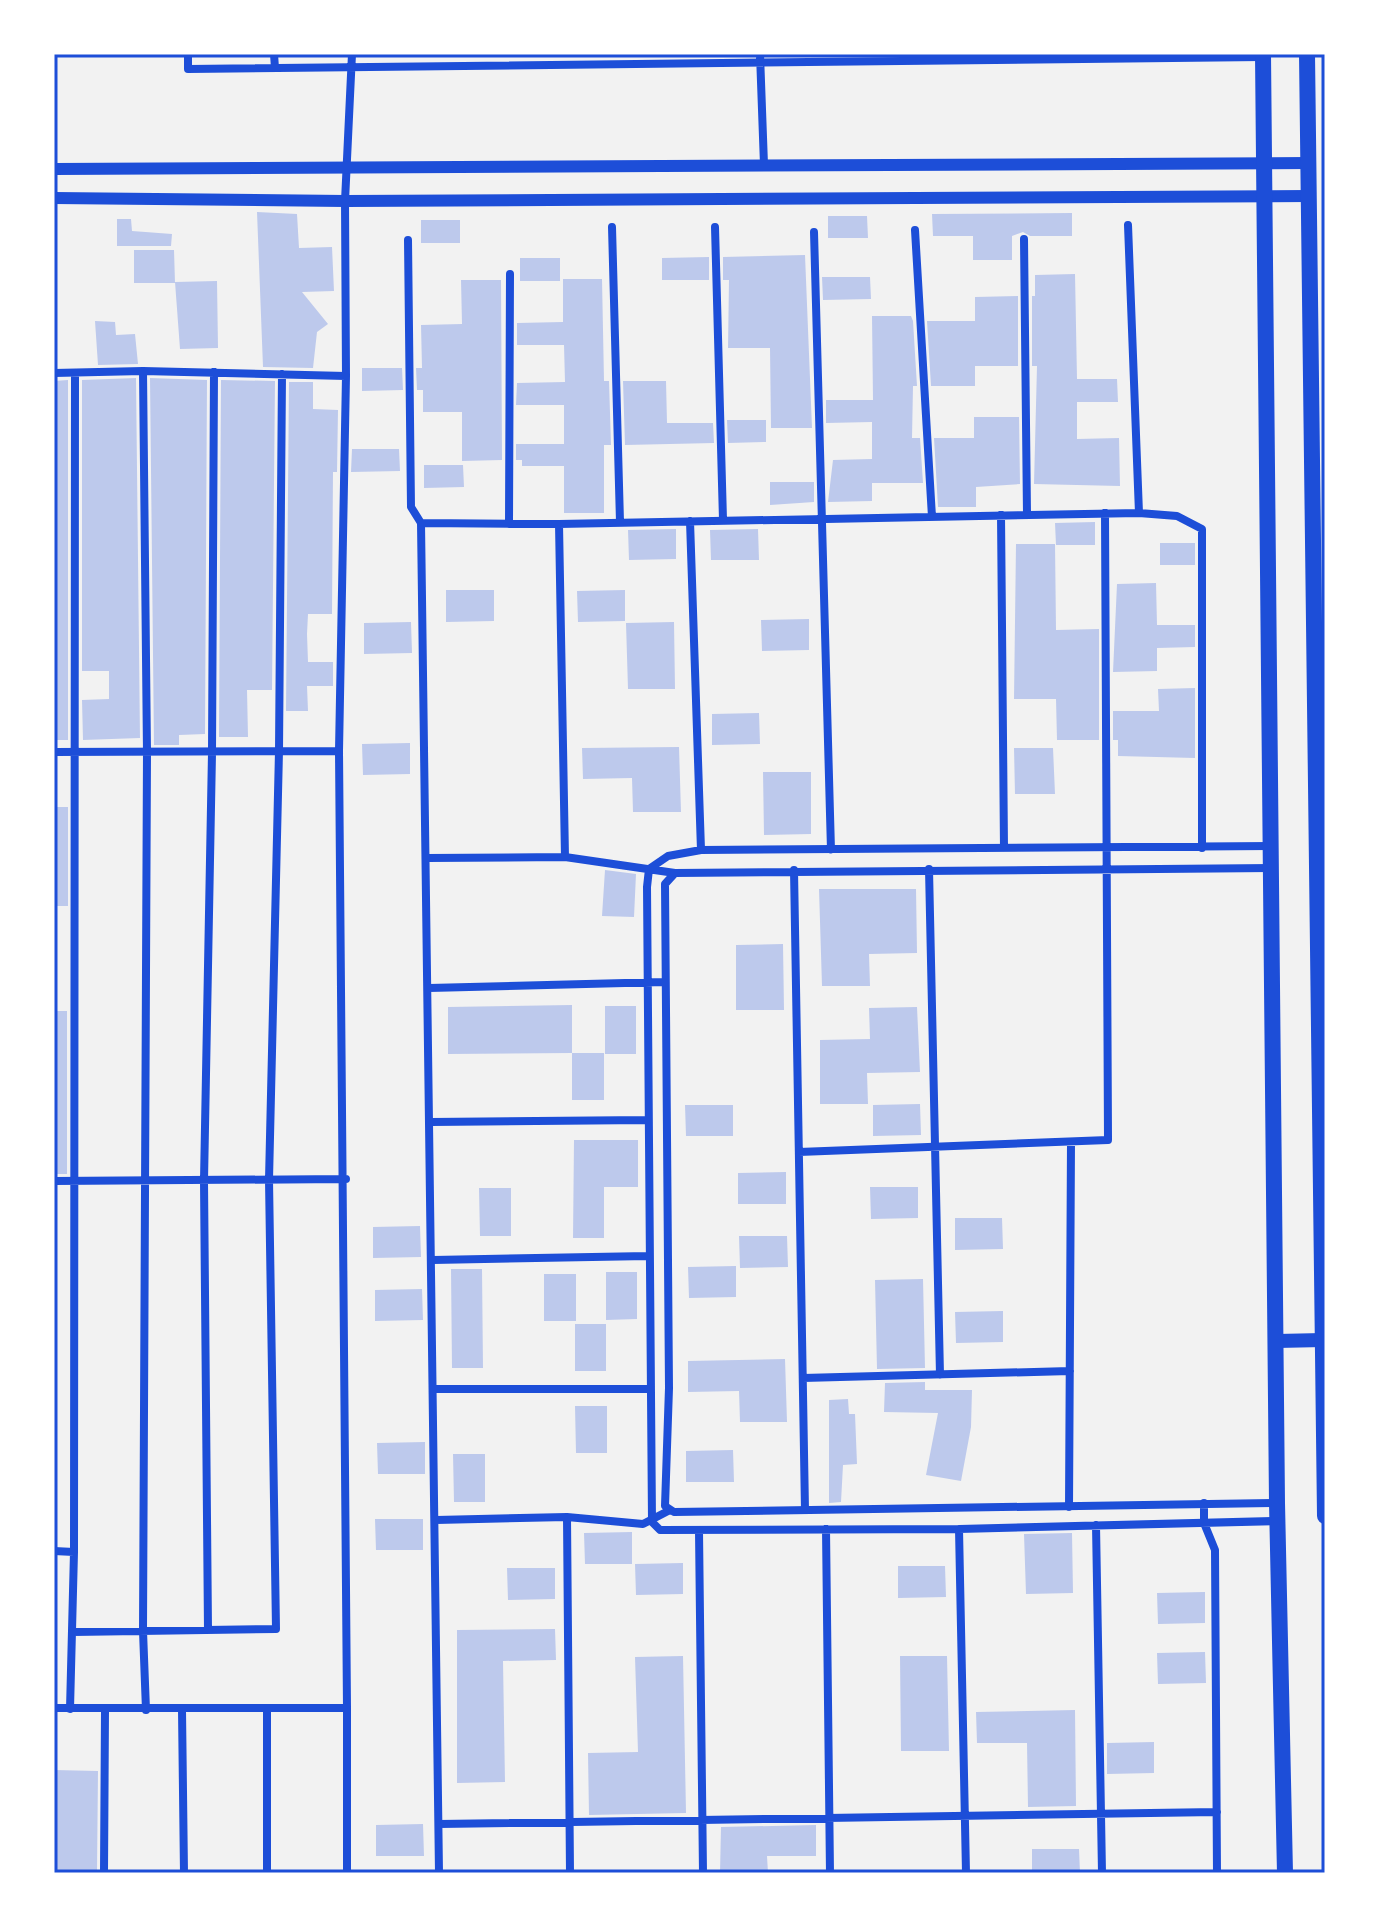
<svg xmlns="http://www.w3.org/2000/svg" width="1379" height="1927" font-family="'Open Sans',sans-serif">
<style>
.building{fill:#bdc9ec}
.lines{fill:none;stroke-linecap:round;stroke-linejoin:round}
.minor{stroke:#1d4ed8;stroke-width:8}
.tertiary{stroke:#1d4ed8;stroke-width:12}
.secondary{stroke:#1d4ed8;stroke-width:14}
.primary{stroke:#1d4ed8;stroke-width:16}
.neatline{fill:none;stroke:#1d4ed8;stroke-width:3}
</style>
<rect width="100%" height="100%" fill="#f2f2f2"/>
<path class="building" d="M257,212L297,214L299,248L332,247L334,291L302,292L328,324L317,332L313,368L263,367Z
M1072,213V236H1030L1023,232L1012,236V260H973V236H933L932,214Z
M828,216H867L868,238H828Z
M117,219H131L132,231L172,234L171,246H117Z
M421,220H460V243H421Z
M134,250H174L175,283H134Z
M805,255L812,428H771L770,348H728L729,280H723V257Z
M709,257V280H662V258Z
M520,258H560V281H520Z
M1075,274L1077,379H1117L1118,402H1077V439L1119,438L1120,486L1034,484L1037,366H1032V296H1035V275Z
M822,277H870L871,299L823,300Z
M563,279H602L604,381H609L611,445H604V513H564V466H522V460H516V444H564V405H516L517,383L565,382L564,345H517V323L563,322Z
M461,280H501L502,460L462,461V412H423V390H417L416,368H422L421,325L462,324Z
M217,281L218,348L180,349L175,282Z
M1018,296V366H975V386H931L927,321H975V297Z
M872,316H911L913,321L917,386H913L912,438H920L923,483H872V501L828,502L833,460L872,459V422L826,423V400H873Z
M95,321L115,322L116,335L135,334L138,364L98,365Z
M362,368H402L403,390L362,391Z
M136,378L140,738L83,740L82,700L109,699V671H82V380Z
M150,378L207,380L205,734L179,735V745H154Z
M68,380V740H54V381Z
M221,380L275,381L272,690H247L248,737H219Z
M623,381H666L667,423H713L714,443L625,445Z
M289,382H313V409L338,410L337,472H333L332,614H308L307,634L308,662H333V686H307L308,711H286Z
M974,417H1019L1020,484L976,487V507H938L934,438H974Z
M727,420H766V442L728,443Z
M352,449H399L400,471L351,472Z
M424,465H463L464,487L424,488Z
M770,482H814V502L770,505Z
M1095,522V545H1056L1055,523Z
M676,529V559L629,560L628,530Z
M758,529L759,560H711L710,530Z
M1160,543H1195V565H1160Z
M1016,544H1055L1056,630L1099,629V740H1057L1056,699H1014Z
M1156,583L1157,625H1195V647L1157,648V671L1113,672L1117,584Z
M446,590H494V621L446,622Z
M625,590V621L578,622L577,591Z
M809,619V650L762,651L761,620Z
M411,622L412,653L364,654V623Z
M674,622L675,689H628L626,623Z
M1195,688V758L1118,756V740H1113V711H1159L1158,689Z
M759,713L760,744L712,745V714Z
M410,743V774L363,775L362,744Z
M679,747L681,812H633L632,778L583,779L582,748Z
M1014,748H1053L1055,794H1015Z
M763,772H811V834L764,835Z
M54,807H68V906H54Z
M605,870L636,874L634,917L602,916Z
M819,889H916L917,953L869,954L870,986H822Z
M783,944L784,1010H736V945Z
M572,1005V1053L448,1054V1007Z
M605,1006H636V1054H605Z
M917,1007L920,1072L867,1073L868,1104H820V1040L870,1039L869,1008Z
M54,1011H67V1174H54Z
M572,1053H604V1100H572Z
M920,1104L921,1135L873,1136V1105Z
M685,1105H733V1136H686Z
M574,1140H638V1187H604V1238H573Z
M786,1172V1204H738V1173Z
M870,1187H918V1218L871,1219Z
M479,1188H511V1236H480Z
M955,1218H1002L1003,1249L955,1250Z
M420,1226L421,1257L373,1258V1227Z
M739,1236H787L788,1267L740,1268Z
M736,1266V1297L689,1298L688,1267Z
M451,1269H482L483,1368H452Z
M606,1272H637V1319L606,1320Z
M544,1274H576V1321H544Z
M923,1279L925,1368L877,1369L875,1280Z
M422,1289L423,1320L375,1321V1290Z
M1003,1311V1342L956,1343L955,1312Z
M575,1324H606V1371H575Z
M785,1359L787,1422H740L739,1391L688,1392V1361Z
M925,1382V1390H972L971,1427L961,1481L926,1475L938,1413L884,1412L885,1383Z
M848,1399L849,1414H855L857,1464L843,1465L841,1502L829,1503V1400Z
M575,1406H607V1453H576Z
M425,1442V1474H378L377,1443Z
M733,1450L734,1482H686V1451Z
M453,1454H485V1502H454Z
M375,1519H423V1550H376Z
M632,1532V1564H585L584,1533Z
M1072,1533L1073,1593L1026,1594L1024,1534Z
M683,1563V1594L636,1595L635,1564Z
M898,1566H945L946,1597L898,1598Z
M507,1568H555V1599L508,1600Z
M1205,1592V1623L1158,1624L1157,1593Z
M555,1629L556,1660L503,1661L505,1782L457,1783V1630Z
M1205,1652L1206,1683L1158,1684L1157,1653Z
M683,1656L686,1813L589,1815L588,1753L638,1752L635,1657Z
M900,1656H947L949,1751H901Z
M1075,1710L1076,1806L1028,1807L1027,1743H977L976,1712Z
M1154,1742V1773L1107,1774V1743Z
M54,1770L98,1771L97,1873H54Z
M423,1824L424,1856H376V1825Z
M816,1825V1856H767L768,1873H720L721,1827Z
M1032,1849H1079L1080,1873H1032Z"/>
<g class="lines">
<path class="minor" d="M188,54V69L1262,57
M274,54L275,68
M760,54L764,165
M1128,225L1139,513
M612,227L620,522
M715,227L723,520
M915,230L932,517
M814,232L831,850
M1024,239L1027,514
M408,240L411,507L421,523L439,1873
M143,371L147,753L143,1631L146,1710
M54,373L143,371L346,376
M1001,515L1004,848
M690,521L701,850
M421,523L559,524L1139,513L1177,516L1202,529V848
M509,524L510,274
M559,524L565,857
M54,752L339,751
M1272,846L701,850L668,856L649,869L647,887L652,1522L660,1530L959,1529L1277,1521
M427,858L565,857L675,873
M1272,868L675,873L665,884L669,1388L665,1506L674,1512L1277,1503
M929,869L940,1375
M794,870L805,1510
M429,988L664,982
M431,1122L647,1120
M799,1152L1108,1140L1105,513
M54,1181L346,1179
M433,1260L648,1256
M803,1378L1070,1371
M434,1389H649
M1204,1503V1523L1215,1550L1217,1873
M1069,1507L1071,1142
M567,1517L570,1873
M436,1520L567,1517L643,1524L670,1510
M1096,1525L1102,1873
M826,1529L830,1873
M959,1529L966,1873
M699,1531L703,1873
M54,1551L74,1552
M208,1630L204,1181L212,753L214,372
M73,1632L276,1629L269,1180L279,751L282,374
M54,1708H347V1873
M347,1708L339,751L346,376L345,201L352,54
M70,1709L74,1552L75,373
M182,1710L184,1873
M439,1824L1217,1812
M104,1873L105,1710
M267,1873V1708"/>
<path class="tertiary" d="M54,169L1310,163
M54,198L345,201L1310,196"/>
<path class="secondary" d="M1277,1341L1323,1340"/>
<path class="primary" d="M1263,54L1277,1503L1285,1873
M1307,54L1325,1516"/>
</g>
<rect width="1379" height="1927" fill="none" stroke="#ffffff" stroke-width="112"/>
<rect x="56" y="56" width="1267" height="1815" class="neatline"/>
</svg>
